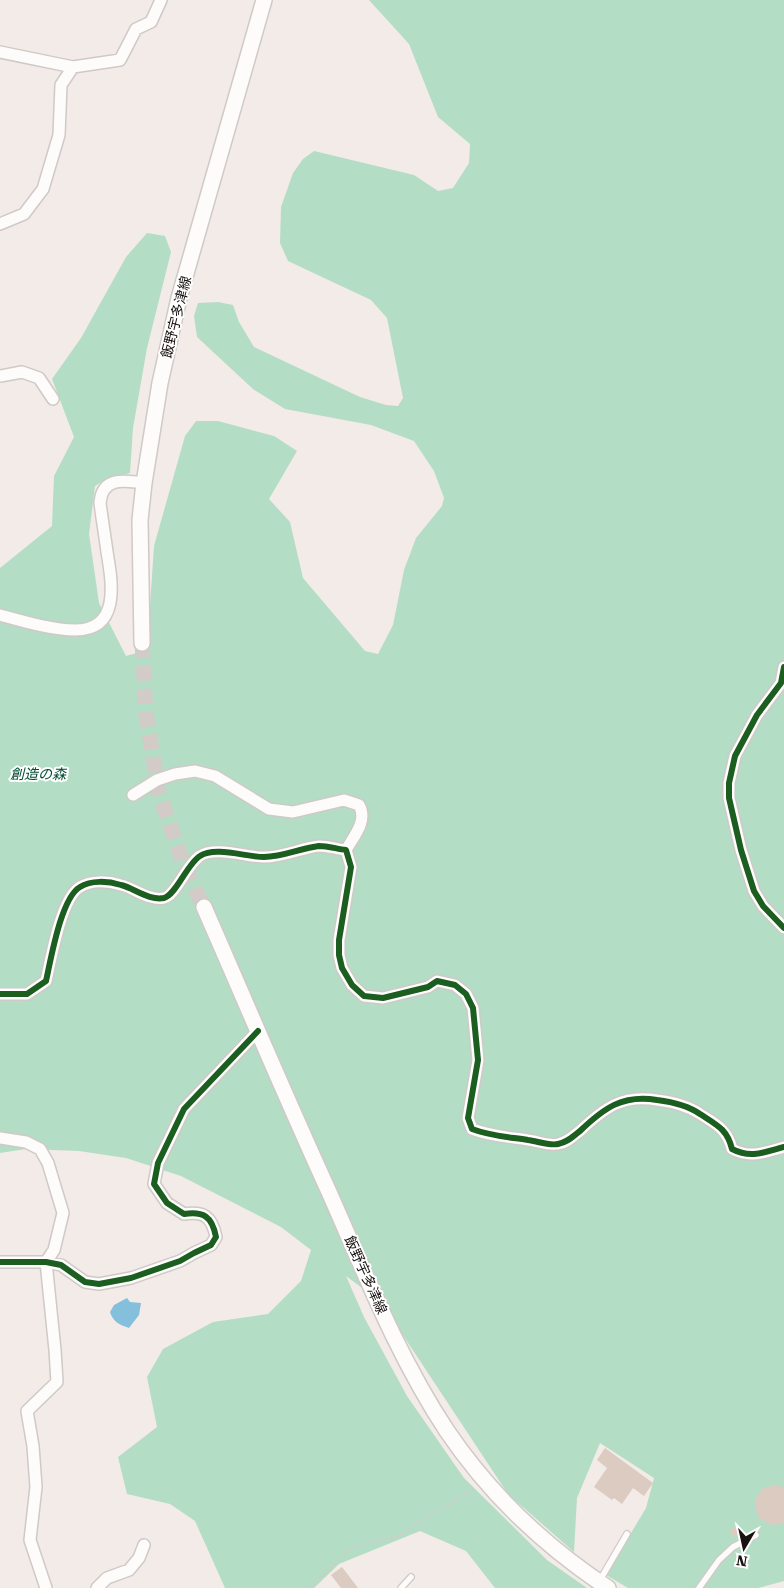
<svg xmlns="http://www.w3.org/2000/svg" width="784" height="1588" font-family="'Roboto Serif','Noto Sans JP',serif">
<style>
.green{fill:#b4ddc5}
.water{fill:#84bfdc}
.building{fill:#dccbc0}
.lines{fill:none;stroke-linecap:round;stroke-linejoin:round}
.secondary-tunnel{stroke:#d2cbc7;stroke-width:15;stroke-dasharray:15 8;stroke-linecap:butt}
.lane-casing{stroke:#cfc9c7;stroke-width:8}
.street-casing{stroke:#cfc9c7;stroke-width:14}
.secondary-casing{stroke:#cfc9c7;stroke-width:18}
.path{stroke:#cfccca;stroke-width:2;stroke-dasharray:2.5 2.5;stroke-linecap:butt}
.lane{stroke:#fdfcfb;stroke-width:5.5}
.street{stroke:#fdfcfb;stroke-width:11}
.secondary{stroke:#fdfcfb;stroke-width:15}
.cycleway-casing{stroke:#fff;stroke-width:9}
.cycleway{stroke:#1b5e20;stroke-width:6}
.labels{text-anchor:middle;stroke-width:4;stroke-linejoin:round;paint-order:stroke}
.street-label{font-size:14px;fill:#181311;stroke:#fff}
.park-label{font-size:14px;font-style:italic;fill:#004b31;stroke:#fff}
</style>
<rect width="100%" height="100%" fill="#f3ebe7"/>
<path class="green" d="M369,0H784V1581L758,1588H628L606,1575L646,1508L654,1478L600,1443L577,1498L574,1552L508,1494L381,1302L346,1276L364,1317L407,1396L464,1478L547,1560L587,1588H495L466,1551L420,1531L339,1564L314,1588H225L195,1521L170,1504L127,1494L118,1457L157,1427L147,1377L163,1349L213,1322L268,1314L301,1281L311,1250L281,1227L181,1176L126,1158L79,1151L26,1149L0,1153V568L52,526L54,476L74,437L52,379L81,338L126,257L147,233L165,236L171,252L147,348L133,428L130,473L105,480L95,486L89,534L99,603L126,656L147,650L154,546L185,436L196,421H218L274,436L297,451L269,499L290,522L303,578L365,651L378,654L393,625L404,570L416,538L442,506L444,498L434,471L414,441L371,425L285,409L253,389L197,337L194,316L198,303L218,302L233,305L239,322L254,347L360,397L386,405L398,406L403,398L387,318L371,300L288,261L280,243L281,207L293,173L303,159L314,151L414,175L438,191L453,188L469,163L470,144L438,117L409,44Z"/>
<path class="water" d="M127,1298L130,1302L141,1303L139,1315L129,1328C120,1325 113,1322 110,1312L114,1305Z"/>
<path class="building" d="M605,1448L653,1483L644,1496L633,1488L622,1504L614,1498L612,1500L594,1487L607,1468L597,1460Z
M775,1485L784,1487V1523L772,1525L760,1519L757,1514L755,1500L762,1489Z
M737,1526L741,1533L733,1537L730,1530Z
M342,1567L358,1588H341L331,1575Z"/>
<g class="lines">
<path class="secondary-tunnel" d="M142,643L146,714L159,793L185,868L204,907"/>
<defs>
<path id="lane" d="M600,1580L627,1534
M401,1588L411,1577
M699,1588L719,1560L733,1547L756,1535"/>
<path id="street" d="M0,52L73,67L120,60L136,29L151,22L161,0
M0,224L24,214L43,189L59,135L61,85L73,67
M0,376L22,372L39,378L53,399
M0,615C22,621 52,630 75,630C121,630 112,582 107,552C105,536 102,519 100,503C102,477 123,480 144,483
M784,667L781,683L757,715L735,756L729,783V798L741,850L754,891L763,906L784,928
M133,795L157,780L175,774L195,771L215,776L269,809L293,812L344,800L359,805C368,821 354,836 346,850
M346,850L351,867L339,940V955L342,968L352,985L364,996L383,998L428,987L437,981L455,985L466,994L473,1008L478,1060L468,1118L472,1129C490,1136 509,1137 528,1140C537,1141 549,1146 558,1144C568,1142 572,1137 580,1131C604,1108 623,1094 657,1100C673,1102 687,1105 700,1114C717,1125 727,1129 732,1149C751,1159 765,1152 784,1147
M0,994H27L46,981C51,959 61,898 80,887C91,880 108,881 121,885C134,888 149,901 164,898C176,895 187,864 200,856C215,846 246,857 264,857C283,857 301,848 319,846C328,846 337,849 346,850
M0,1138L26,1142L40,1149L48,1163L63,1213L54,1250L46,1262L55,1350L57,1382L27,1411L33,1446L36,1487L30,1540L46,1588
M0,1262H46L61,1265L85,1282L99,1284L131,1278L180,1261L194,1253L211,1245L216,1237C212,1216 203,1211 184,1214L167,1203L154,1184L158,1163L184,1109L258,1031
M97,1588L107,1578L129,1570L139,1558L144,1545"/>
<path id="secondary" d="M142,643L140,520L144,483L160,383L179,298L264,0
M204,907C246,1003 286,1098 329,1192C365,1273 398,1357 447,1431C489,1493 546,1547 608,1588"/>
</defs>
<use href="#lane" class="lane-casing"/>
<use href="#street" class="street-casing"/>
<use href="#secondary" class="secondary-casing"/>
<path class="path" d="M308,1588L353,1547L373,1541L399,1536L412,1526L474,1489"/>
<use href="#lane" class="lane"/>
<use href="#street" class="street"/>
<use href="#secondary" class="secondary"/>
<defs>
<path id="cycleway" d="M784,667L781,683L757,715L735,756L729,783V798L741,850L754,891L763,906L784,928
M0,994H27L46,981C51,959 61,898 80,887C91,880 108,881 121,885C134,888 149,901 164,898C176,895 187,864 200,856C215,846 246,857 264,857C283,857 301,848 319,846C328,846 337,849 346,850L351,867L339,940V955L342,968L352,985L364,996L383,998L428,987L437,981L455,985L466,994L473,1008L478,1060L468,1118L472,1129C490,1136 509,1137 528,1140C537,1141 549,1146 558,1144C568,1142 572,1137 580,1131C604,1108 623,1094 657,1100C673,1102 687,1105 700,1114C717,1125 727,1129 732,1149C751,1159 765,1152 784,1147
M0,1262H46L61,1265L85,1282L99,1284L131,1278L180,1261L194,1253L211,1245L216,1237C212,1216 203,1211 184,1214L167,1203L154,1184L158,1163L184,1109L258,1031"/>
</defs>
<use href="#cycleway" class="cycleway-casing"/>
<use href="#cycleway" class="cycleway"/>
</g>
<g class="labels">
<g class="street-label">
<text transform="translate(176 317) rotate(-76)" y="5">飯野宇多津線</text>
<text transform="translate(366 1275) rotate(66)" y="5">飯野宇多津線</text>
</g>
<g class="park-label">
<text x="38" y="779">創造の森</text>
</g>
</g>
<g transform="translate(744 1548) rotate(189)" stroke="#ffffff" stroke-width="4" paint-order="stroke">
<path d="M0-4L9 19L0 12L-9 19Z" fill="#181311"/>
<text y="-8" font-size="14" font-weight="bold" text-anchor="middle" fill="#181311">N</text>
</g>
</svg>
